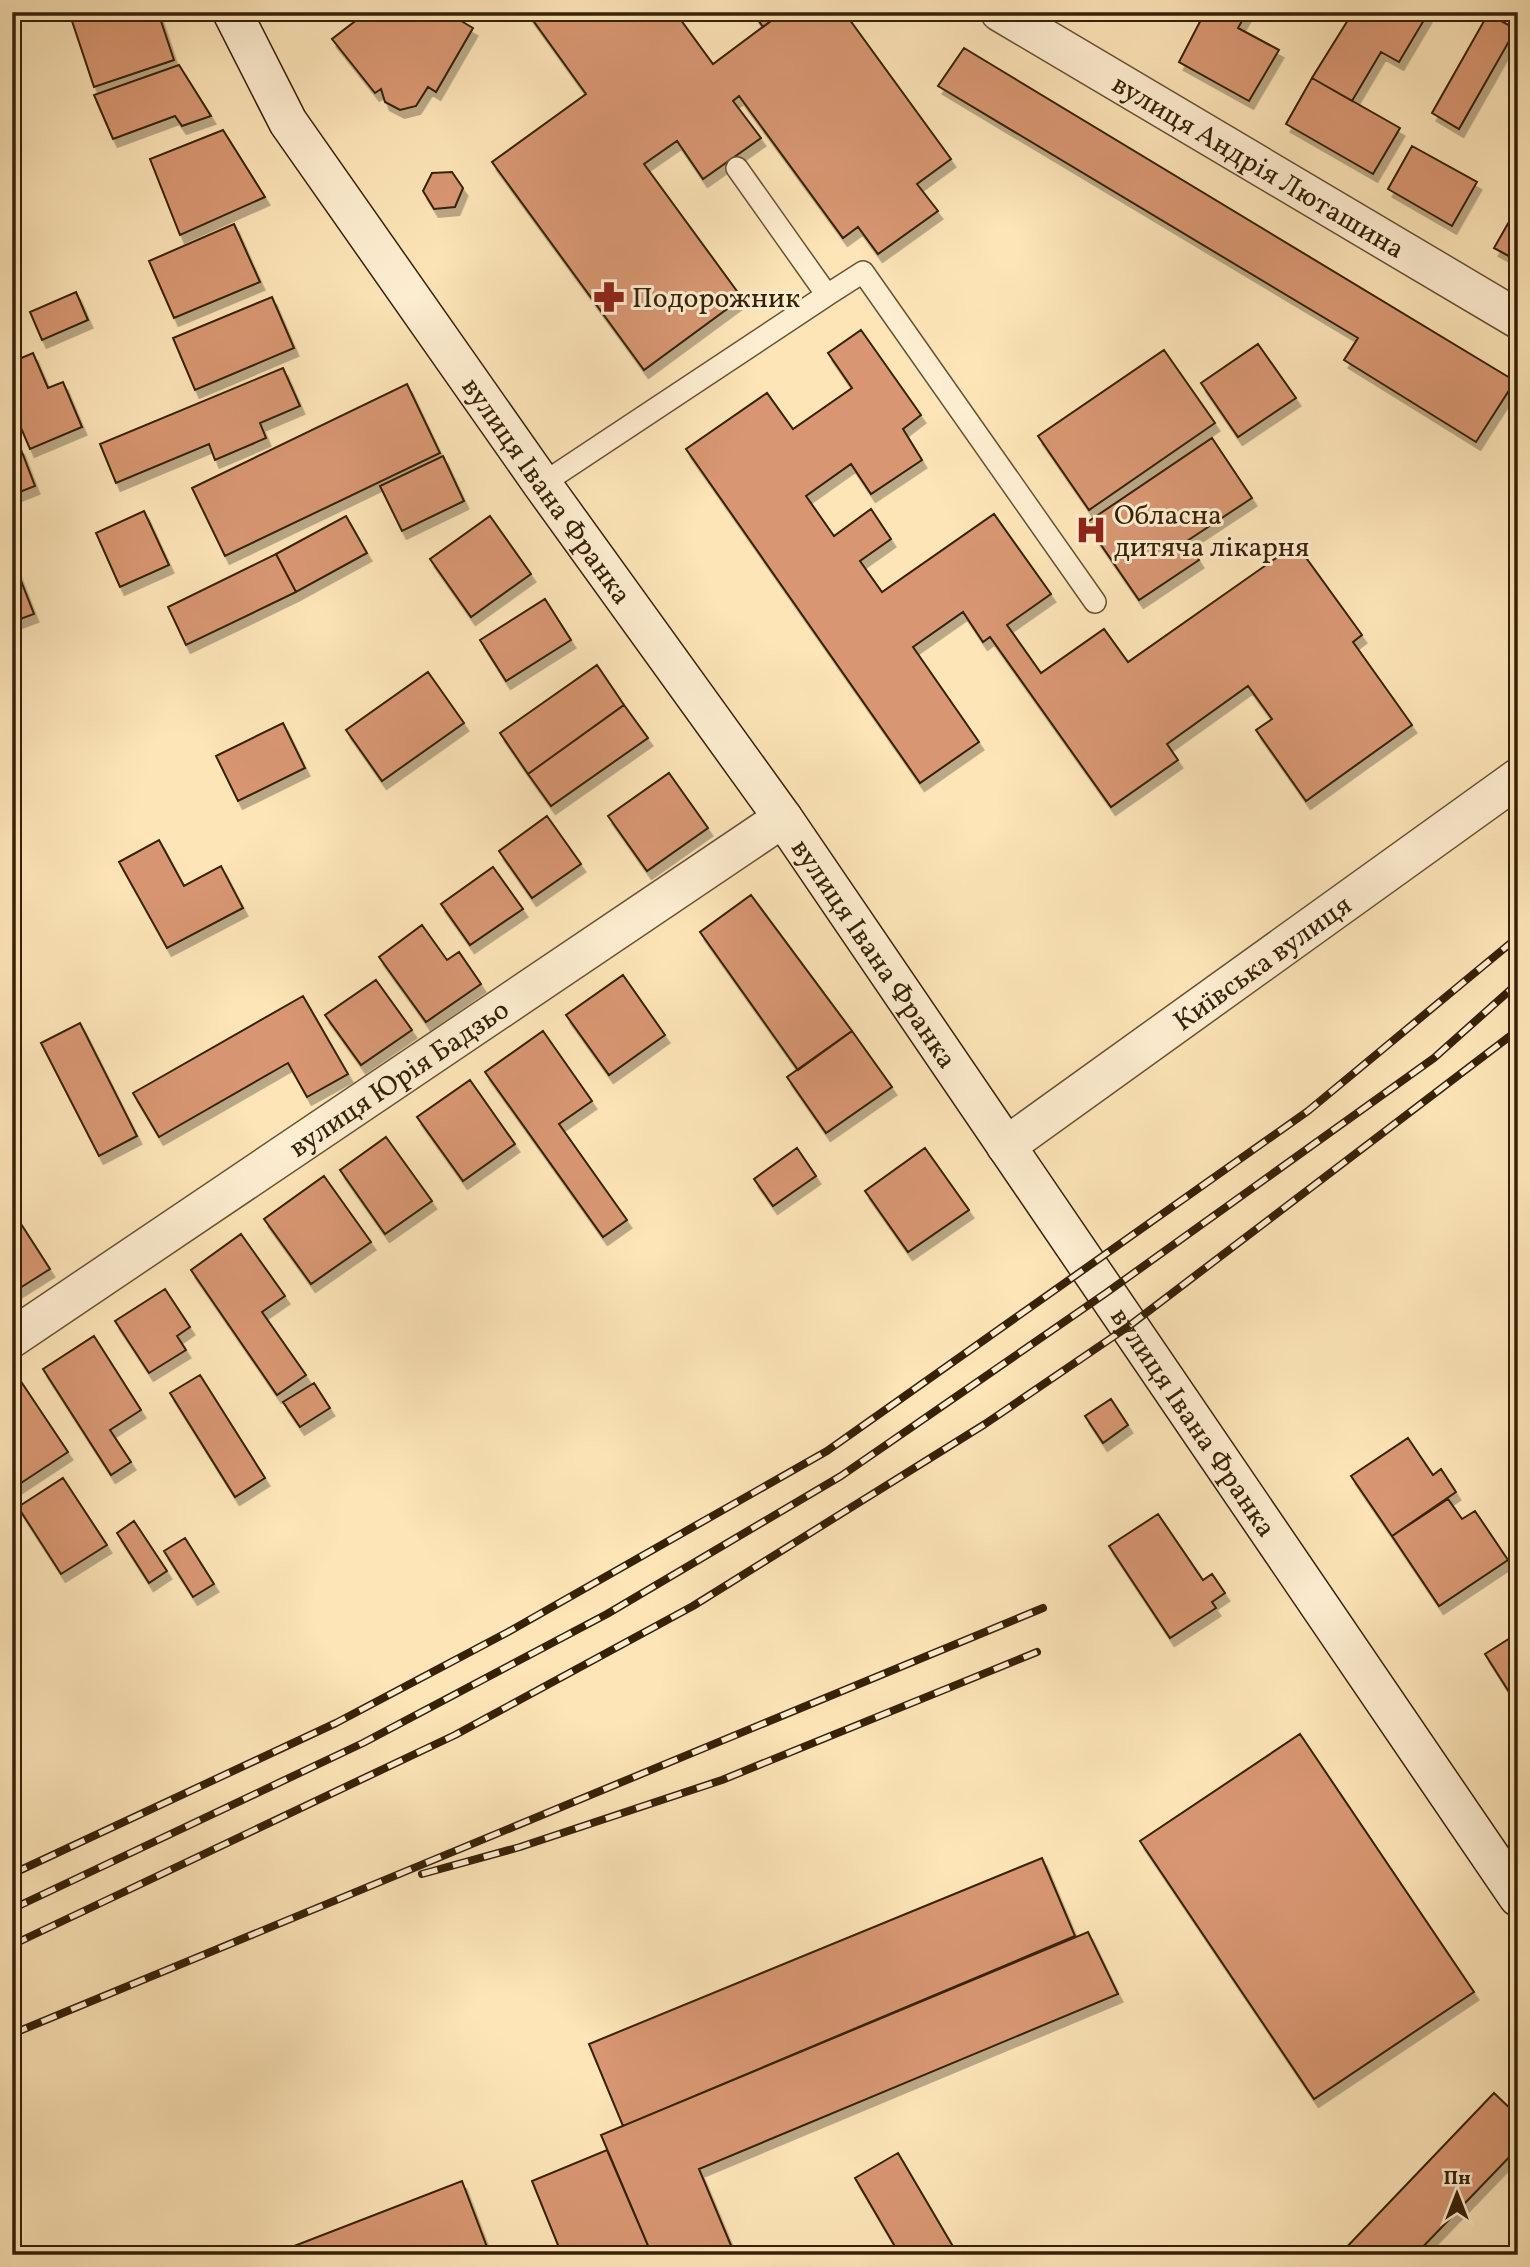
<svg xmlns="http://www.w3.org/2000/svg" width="1530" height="2267" font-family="Vollkorn,serif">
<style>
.building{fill:#d89772;stroke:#362107;stroke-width:2;filter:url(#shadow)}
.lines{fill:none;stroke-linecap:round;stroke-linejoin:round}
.service-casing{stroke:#685233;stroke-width:24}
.minor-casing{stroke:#685233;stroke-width:41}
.tertiary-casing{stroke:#685233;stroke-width:41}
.secondary-casing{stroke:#362107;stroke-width:41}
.service{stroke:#feeed1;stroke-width:21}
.minor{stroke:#feeed1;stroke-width:38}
.tertiary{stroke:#feeed1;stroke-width:38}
.secondary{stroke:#feeed1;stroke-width:38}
.rail-casing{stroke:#362107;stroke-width:8}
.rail{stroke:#feeed1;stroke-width:5;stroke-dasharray:16;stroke-linecap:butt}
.labels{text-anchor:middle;stroke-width:6;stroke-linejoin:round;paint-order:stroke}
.street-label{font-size:28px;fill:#362107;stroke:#feeed1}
.poi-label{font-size:28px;fill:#362107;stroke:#feeed1;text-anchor:start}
</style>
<defs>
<filter id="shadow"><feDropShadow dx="4.5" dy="8" stdDeviation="0" flood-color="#0004"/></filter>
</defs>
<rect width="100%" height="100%" fill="#fde5b8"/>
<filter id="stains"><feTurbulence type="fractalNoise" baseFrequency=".00286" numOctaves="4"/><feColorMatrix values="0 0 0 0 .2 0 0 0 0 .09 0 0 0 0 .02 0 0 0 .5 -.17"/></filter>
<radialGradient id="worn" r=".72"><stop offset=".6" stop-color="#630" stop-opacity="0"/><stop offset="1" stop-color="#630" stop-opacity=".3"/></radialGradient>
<path class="building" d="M69,12H158L174,60L94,87Z
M367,12H446L473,28L436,92L428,87L416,106L400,110L385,102L381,89L375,93L332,39Z
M527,12H675L713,64L783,12H844L951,159L917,184L938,211L878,254L858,227L843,238L739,96L733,101L761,138L703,179L677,141L644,164L742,298L644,370L492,162L586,94Z
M753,12H783L763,27Z
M1205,12H1247L1238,28L1279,50L1249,101L1179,62Z
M1353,12H1421L1427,15L1399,62L1381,52L1352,101L1312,78Z
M1488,14L1516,29L1459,129L1432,113Z
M964,48L1515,381L1476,442L1344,360L1358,338L938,86Z
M179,65L211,116L182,126L175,116L113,139L94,95Z
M1312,78L1400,128L1373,174L1286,124Z
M223,130L265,197L180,235L150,159Z
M1412,146L1477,182L1452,226L1388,189Z
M452,172L463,188L455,207L434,209L423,191L432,173Z
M1518,206V261L1494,248Z
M234,224L260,282L174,318L149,261Z
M76,292L88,320L42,340L30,312Z
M272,297L294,348L195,390L173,338Z
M861,330L921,415L903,429L922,460L871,494L851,464L806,496L834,536L871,509L891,539L860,561L882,592L994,514L1051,594L1007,625L1041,673L1104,629L1128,662L1296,544L1362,635L1353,642L1412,725L1306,801L1256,730L1272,719L1248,686L1167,744L1178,760L1111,807L990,637L983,642L963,612L913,647L979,742L920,783L686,449L767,393L793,429L852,388L828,353Z
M1258,344L1296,398L1238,437L1201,383Z
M1164,350L1215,423L1089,510L1038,436Z
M33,353L48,388L63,382L82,427L30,449L15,414L12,415V362Z
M283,368L300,406L260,423L266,438L215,460L209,444L116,483L100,444Z
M407,384L440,453L225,556L192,488Z
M1212,438L1252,498L1187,541L1199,560L1139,600L1086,523Z
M20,447L35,486L12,495V450Z
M443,456L464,501L402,531L380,486Z
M144,511L169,565L120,587L96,533Z
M346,516L367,553L296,592L276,554Z
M490,516L531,574L471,617L430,559Z
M276,554L296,592L186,645L168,607Z
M12,558L34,614L12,622Z
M545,599L571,640L506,681L480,640Z
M597,665L624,705L528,774L500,733Z
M428,672L464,723L382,781L346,730Z
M624,705L648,738L551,806L528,774Z
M283,723L305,768L238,801L216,756Z
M669,773L708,828L647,871L608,816Z
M547,816L581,864L532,898L499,851Z
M159,840L184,886L221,866L243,908L167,948L119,862Z
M493,867L523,909L470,945L441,904Z
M751,895L852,1031L798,1070L700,932Z
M422,925L447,960L459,952L481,984L426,1022L379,957Z
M623,975L665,1035L609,1075L566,1015Z
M376,980L412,1030L361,1065L325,1015Z
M303,996L348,1074L307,1097L288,1063L159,1137L133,1093Z
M80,1023L137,1136L99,1156L41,1043Z
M543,1031L592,1101L559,1124L627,1220L603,1237L485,1072Z
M852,1031L892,1087L826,1133L787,1077Z
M470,1080L515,1144L463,1181L417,1117Z
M386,1137L432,1201L385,1234L340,1170Z
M797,1148L816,1176L773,1206L754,1179Z
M925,1148L969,1210L908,1252L865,1191Z
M324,1176L371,1242L311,1284L264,1219Z
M12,1210L50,1269L12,1293Z
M241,1234L285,1296L262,1312L306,1375L277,1395L191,1270Z
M165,1289L190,1327L177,1336L186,1350L149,1373L115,1321Z
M94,1336L141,1410L110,1430L131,1462L111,1475L43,1369Z
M200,1375L265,1478L235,1497L170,1393Z
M22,1383L68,1452L12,1489V1390Z
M314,1383L330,1408L300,1427L283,1402Z
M1111,1399L1128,1425L1103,1443L1085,1416Z
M1408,1438L1433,1475L1441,1469L1456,1492L1392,1536L1351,1476Z
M63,1478L107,1545L61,1574L18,1507Z
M1448,1499L1462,1519L1475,1511L1508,1560L1439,1606L1392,1536Z
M1158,1514L1203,1580L1212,1574L1225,1593L1212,1602L1216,1608L1170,1638L1109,1546Z
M134,1521L167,1571L149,1583L117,1533Z
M185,1538L214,1584L193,1597L164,1551Z
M1518,1633V1706L1485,1654Z
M1300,1734L1474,1992L1314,2099L1140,1841Z
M1042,1858L1075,1936L623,2126L589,2044Z
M1088,1932L1118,1994L699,2169L735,2255H652L601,2135Z
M1494,2093L1518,2116V2148L1415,2255H1343L1341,2253Z
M607,2150L652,2255H562L532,2181Z
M898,2153L958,2255H900L855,2178Z
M462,2181L490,2255H271Z"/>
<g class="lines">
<defs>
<path id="service" d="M737,168L827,295L863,272L1095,602
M542,484L827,295"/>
<g id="minor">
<path id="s1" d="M1000,12L1518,319"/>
</g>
<g id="tertiary">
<path id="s2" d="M1006,1146L1518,778"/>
<path id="s3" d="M12,1338L783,818"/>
</g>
<g id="secondary">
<path id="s4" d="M232,12L288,122L542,484L783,818L1518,1897"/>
</g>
</defs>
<use href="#service" class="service-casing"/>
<use href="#minor" class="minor-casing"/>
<use href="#tertiary" class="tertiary-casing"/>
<use href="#secondary" class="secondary-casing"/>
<use href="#service" class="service"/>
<use href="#minor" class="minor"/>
<use href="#tertiary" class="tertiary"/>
<use href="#secondary" class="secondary"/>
<defs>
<path id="rail" d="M12,1874L336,1723L508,1632L827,1451L1308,1111L1518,937
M422,1874L520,1847L722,1780L1037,1652
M12,1909L363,1743L607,1614L841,1476L1106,1293L1434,1058L1518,983
M12,1945L455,1735L693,1606L985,1424L1129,1326L1518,1030
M12,2034L1043,1608"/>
</defs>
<use href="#rail" class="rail-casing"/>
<use href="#rail" class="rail"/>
</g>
<defs>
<symbol id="pharmacy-bare" viewBox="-9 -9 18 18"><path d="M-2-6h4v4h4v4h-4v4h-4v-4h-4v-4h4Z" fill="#8f2418" stroke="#feeed1" stroke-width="2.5" paint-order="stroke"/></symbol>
<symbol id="hospital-bare" viewBox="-9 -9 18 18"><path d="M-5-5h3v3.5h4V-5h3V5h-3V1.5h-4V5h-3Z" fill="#8f2418" stroke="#feeed1" stroke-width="2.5" paint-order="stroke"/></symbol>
</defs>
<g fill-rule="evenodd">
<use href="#pharmacy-bare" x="587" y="275" width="44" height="44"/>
<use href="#hospital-bare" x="1069" y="508" width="44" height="44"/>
</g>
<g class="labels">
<g class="street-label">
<text dy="10" stroke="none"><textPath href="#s1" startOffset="301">вулиця Андрія Люташина</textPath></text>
<text dy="10" stroke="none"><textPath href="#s4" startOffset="574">вулиця Івана Франка</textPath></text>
<text dy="10" stroke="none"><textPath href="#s4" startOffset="1141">вулиця Івана Франка</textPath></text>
<text dy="10" stroke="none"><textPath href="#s2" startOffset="315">Київська вулиця</textPath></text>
<text dy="10" stroke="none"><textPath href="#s3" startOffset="466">вулиця Юрія Бадзьо</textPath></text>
<text dy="10" stroke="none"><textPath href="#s4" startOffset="1708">вулиця Івана Франка</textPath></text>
</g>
<g class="poi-label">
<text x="632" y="307">Подорожник</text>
<text x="1114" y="524">Обласна<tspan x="1114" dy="32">дитяча лікарня</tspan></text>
</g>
</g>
<rect width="1530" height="2267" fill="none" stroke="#fde5b8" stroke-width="42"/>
<rect x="14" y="14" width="1502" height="2239" fill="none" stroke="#362107" stroke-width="3.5"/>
<rect x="21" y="21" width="1488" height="2225" fill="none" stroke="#362107" stroke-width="2"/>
<g transform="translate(1457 2194)" stroke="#feeed1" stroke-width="5" paint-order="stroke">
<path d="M0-5L12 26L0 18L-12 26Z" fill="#362107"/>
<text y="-10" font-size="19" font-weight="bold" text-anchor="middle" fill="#362107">Пн</text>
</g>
<rect width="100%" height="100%" filter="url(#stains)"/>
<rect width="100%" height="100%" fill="url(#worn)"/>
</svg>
